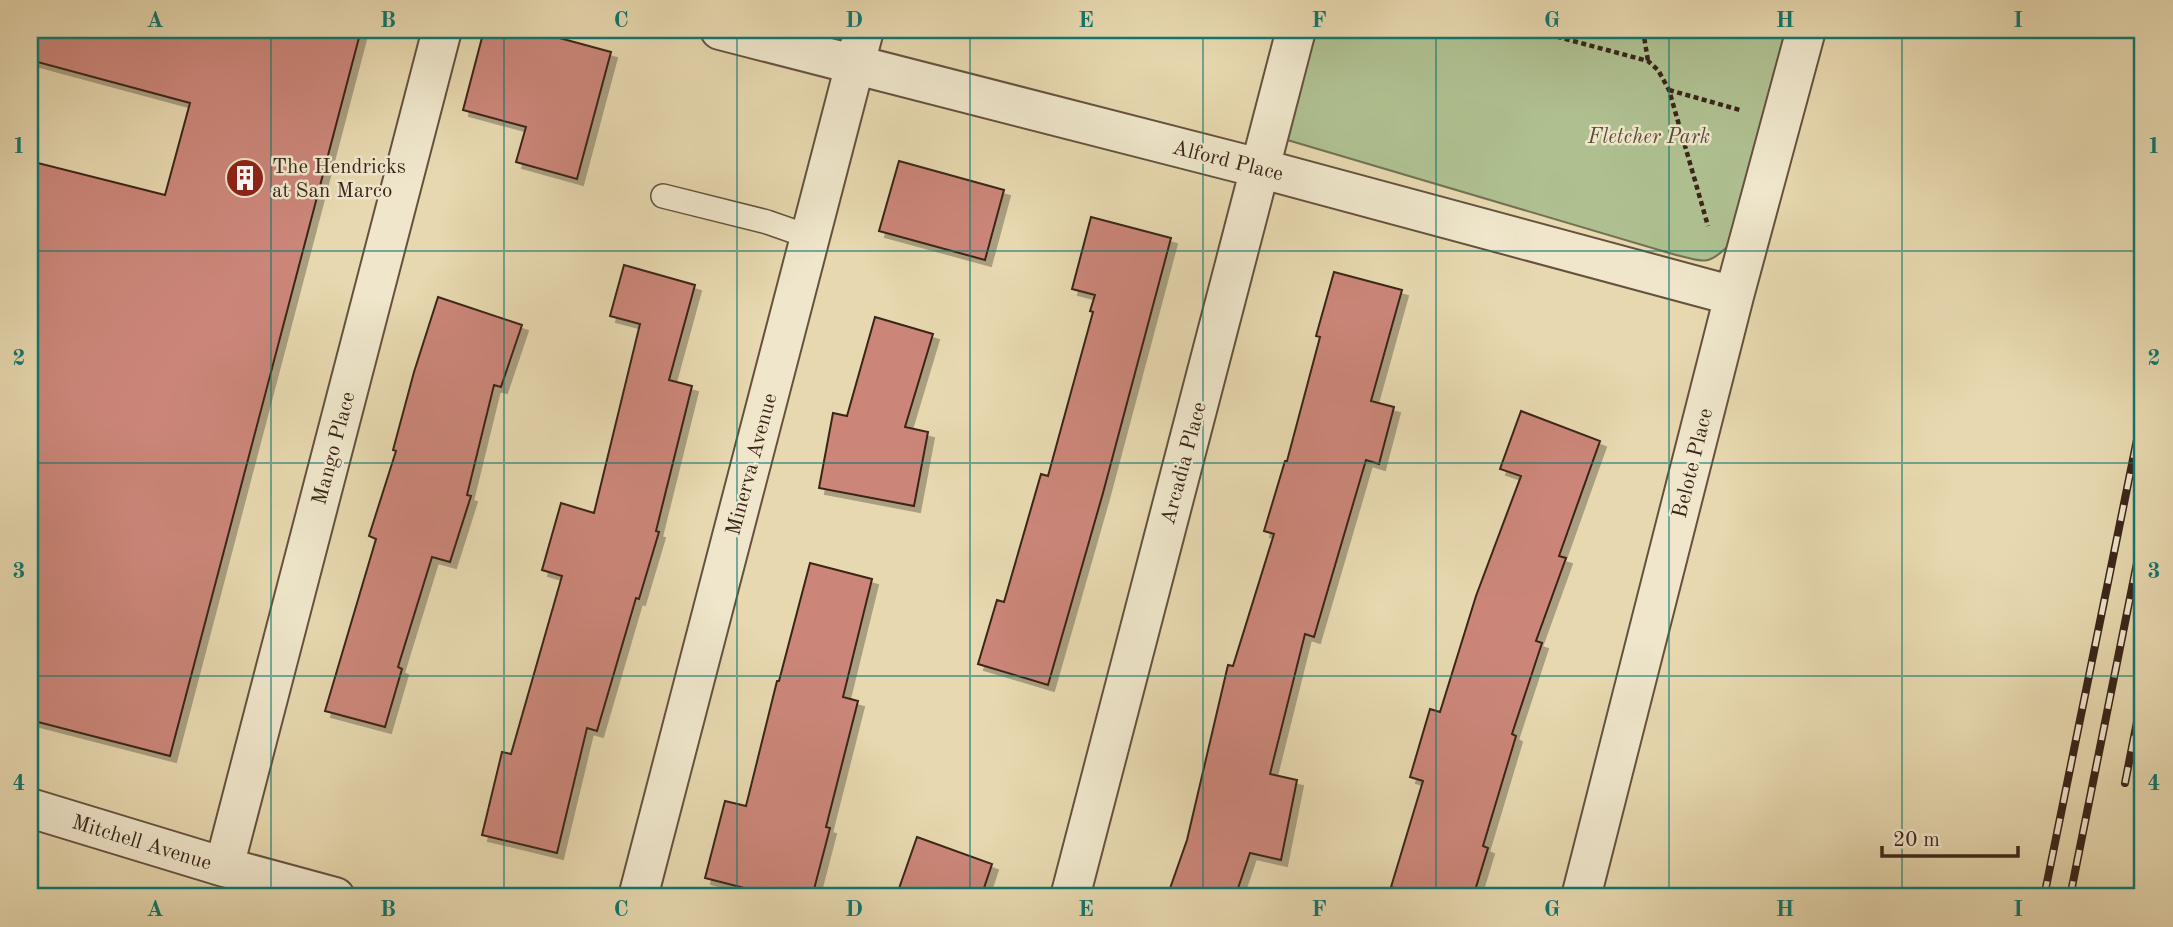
<svg xmlns="http://www.w3.org/2000/svg" width="2173" height="927" font-family="'Old Standard TT',serif">
<style>
.green{fill:#afc090;stroke:#747254;stroke-width:2}
.building{fill:#cb8679;stroke:#3a2519;stroke-width:2;filter:url(#shadow)}
.lines{fill:none;stroke-linecap:round;stroke-linejoin:round}
.service-casing{stroke:#65523e;stroke-width:26}
.minor-casing{stroke:#65523e;stroke-width:42}
.path{stroke:#3a2519;stroke-width:4.5;stroke-dasharray:5 3.5;stroke-linecap:butt}
.service{stroke:#efe6cb;stroke-width:23}
.minor{stroke:#efe6cb;stroke-width:38}
.rail-casing{stroke:#3a2519;stroke-width:8}
.rail{stroke:#efe6cb;stroke-width:5;stroke-dasharray:16;stroke-linecap:butt}
.grid{fill:none;stroke:#0f766e;stroke-width:2;stroke-opacity:0.55}
.labels{text-anchor:middle;stroke-width:5;stroke-linejoin:round;paint-order:stroke}
.park-label{font-size:21px;font-style:italic;fill:#574c37;stroke:#efe6cb}
.street-label{font-size:21px;fill:#3a2519;stroke:#efe6cb}
.poi-label{font-size:21px;fill:#3a2519;stroke:#efe6cb;text-anchor:start}
.neatline{fill:none;stroke:#0f766e;stroke-width:2.5}
.grid-label{font-size:23px;text-anchor:middle;font-weight:bold;fill:#0f766e}
</style>
<defs>
<filter id="shadow"><feDropShadow dx="6" dy="6" stdDeviation="0" flood-color="#0004"/></filter>
</defs>
<rect width="100%" height="100%" fill="#e7d8af"/>
<filter id="stains"><feTurbulence type="fractalNoise" baseFrequency=".00286" numOctaves="4"/><feColorMatrix values="0 0 0 0 .2 0 0 0 0 .09 0 0 0 0 .02 0 0 0 .5 -.17"/></filter>
<radialGradient id="worn" r=".72"><stop offset=".6" stop-color="#630" stop-opacity="0"/><stop offset="1" stop-color="#630" stop-opacity=".3"/></radialGradient>
<path class="green" d="M1317,30H1790L1729,245C1707,267 1704,261 1676,255L1284,139Z"/>
<path class="building" d="M30,30H361L170,756L30,720V161L165,195L190,103L30,60Z
M484,30H530L611,52L577,179L516,162L526,127L463,110Z
M899,161L1004,190L985,260L879,231Z
M1091,217L1171,238L1103,493L1048,685L978,664L997,600L1004,602L1041,474L1048,476L1093,312L1090,311L1095,295L1072,289Z
M624,265L695,285L669,380L692,386L656,531L659,532L639,599L636,598L597,731L587,728L557,853L482,835L502,752L511,754L562,576L542,570L561,503L594,513L640,324L610,316Z
M1334,272L1402,290L1371,401L1394,407L1379,464L1366,460L1314,637L1305,634L1270,774L1297,780L1281,860L1250,853L1235,897H1167L1187,840L1228,665L1233,666L1274,534L1264,531L1285,461H1287L1320,337L1316,336Z
M438,297L522,325L501,387L494,385L467,495L471,496L450,562L432,557L398,667L402,669L385,727L325,711L376,539L369,536L396,451L393,450L414,372Z
M875,317L933,334L905,427L928,432L914,506L819,488L833,413L847,416Z
M1521,411L1600,441L1559,556L1566,558L1536,641L1542,643L1512,734L1516,736L1483,846L1488,848L1473,897H1423L1391,887L1423,781L1410,777L1430,709L1440,712L1476,596L1521,476L1500,469Z
M810,563L872,579L843,697L858,701L826,827L830,828L812,897H780L705,878L725,801L746,806L777,681H779Z
M917,837L992,864L981,897H896Z"/>
<g class="lines">
<defs>
<path id="service" d="M663,196L767,222L810,237"/>
<path id="minor" d="M720,30L1259,168L1734,296
M30,808L224,867L335,897
M224,867L442,30
M638,897L864,30
M1070,897L1296,30
M1581,897L1734,296L1806,30"/>
</defs>
<use href="#service" class="service-casing"/>
<use href="#minor" class="minor-casing"/>
<path class="path" d="M1532,30L1648,61L1658,70L1669,90L1708,226
M1643,30L1648,61
M1669,90L1740,110"/>
<use href="#service" class="service"/>
<use href="#minor" class="minor"/>
<defs>
<path id="rail" d="M2125,783L2143,691
M2044,897L2143,410
M2070,897L2143,533"/>
</defs>
<use href="#rail" class="rail-casing"/>
<use href="#rail" class="rail"/>
</g>
<path class="grid" d="M271,30V897M504,30V897M737,30V897M970,30V897M1203,30V897M1436,30V897M1669,30V897M1902,30V897M30,251H2143M30,463H2143M30,676H2143"/>
<defs>
<symbol id="building-disc" viewBox="-11 -11 22 22"><circle r="9.5" fill="#8f2418" stroke="#efe6cb"/><path d="M-4-6H4V6H1V3H-1V6H-4ZM-2.5-4.3h1.7v1.8h-1.7ZM.8-4.3h1.7v1.8H.8ZM-2.5-1h1.7V.8h-1.7ZM.8-1h1.7V.8H.8Z" fill="#fff"/></symbol>
</defs>
<g fill-rule="evenodd">
<use href="#building-disc" x="223" y="156" width="44" height="44"/>
</g>
<g class="labels">
<g class="park-label">
<text x="1649" y="143">Fletcher Park</text>
</g>
<g class="street-label">
<text transform="translate(1228 160) rotate(14)" y="7">Alford Place</text>
<text transform="translate(333 448) rotate(-75)" y="7">Mango Place</text>
<text transform="translate(1183 463) rotate(-75)" y="7">Arcadia Place</text>
<text transform="translate(1692 463) rotate(-76)" y="7">Belote Place</text>
<text transform="translate(751 464) rotate(-75)" y="7">Minerva Avenue</text>
<text transform="translate(142 842) rotate(17)" y="7">Mitchell Avenue</text>
</g>
<g class="poi-label">
<text x="272" y="173">The Hendricks<tspan x="272" dy="24">at San Marco</tspan></text>
</g>
</g>
<rect width="2173" height="927" fill="none" stroke="#e7d8af" stroke-width="77"/>
<path d="M1882 846v10h136v-10" fill="none" stroke="#3a2519" stroke-width="3.5"/>
<text x="1893" y="846" font-size="21" fill="#3a2519" stroke="#efe6cb" stroke-width="5" paint-order="stroke">20 m</text>
<rect x="38" y="38" width="2096" height="850" class="neatline"/>
<g class="grid-label">
<text x="155" y="27">A</text>
<text x="388" y="27">B</text>
<text x="621" y="27">C</text>
<text x="854" y="27">D</text>
<text x="1086" y="27">E</text>
<text x="1319" y="27">F</text>
<text x="1552" y="27">G</text>
<text x="1785" y="27">H</text>
<text x="2018" y="27">I</text>
<text x="19" y="153">1</text>
<text x="2154" y="153">1</text>
<text x="19" y="365">2</text>
<text x="2154" y="365">2</text>
<text x="19" y="578">3</text>
<text x="2154" y="578">3</text>
<text x="19" y="790">4</text>
<text x="2154" y="790">4</text>
<text x="155" y="916">A</text>
<text x="388" y="916">B</text>
<text x="621" y="916">C</text>
<text x="854" y="916">D</text>
<text x="1086" y="916">E</text>
<text x="1319" y="916">F</text>
<text x="1552" y="916">G</text>
<text x="1785" y="916">H</text>
<text x="2018" y="916">I</text>
</g>
<rect width="100%" height="100%" filter="url(#stains)"/>
<rect width="100%" height="100%" fill="url(#worn)"/>
</svg>
